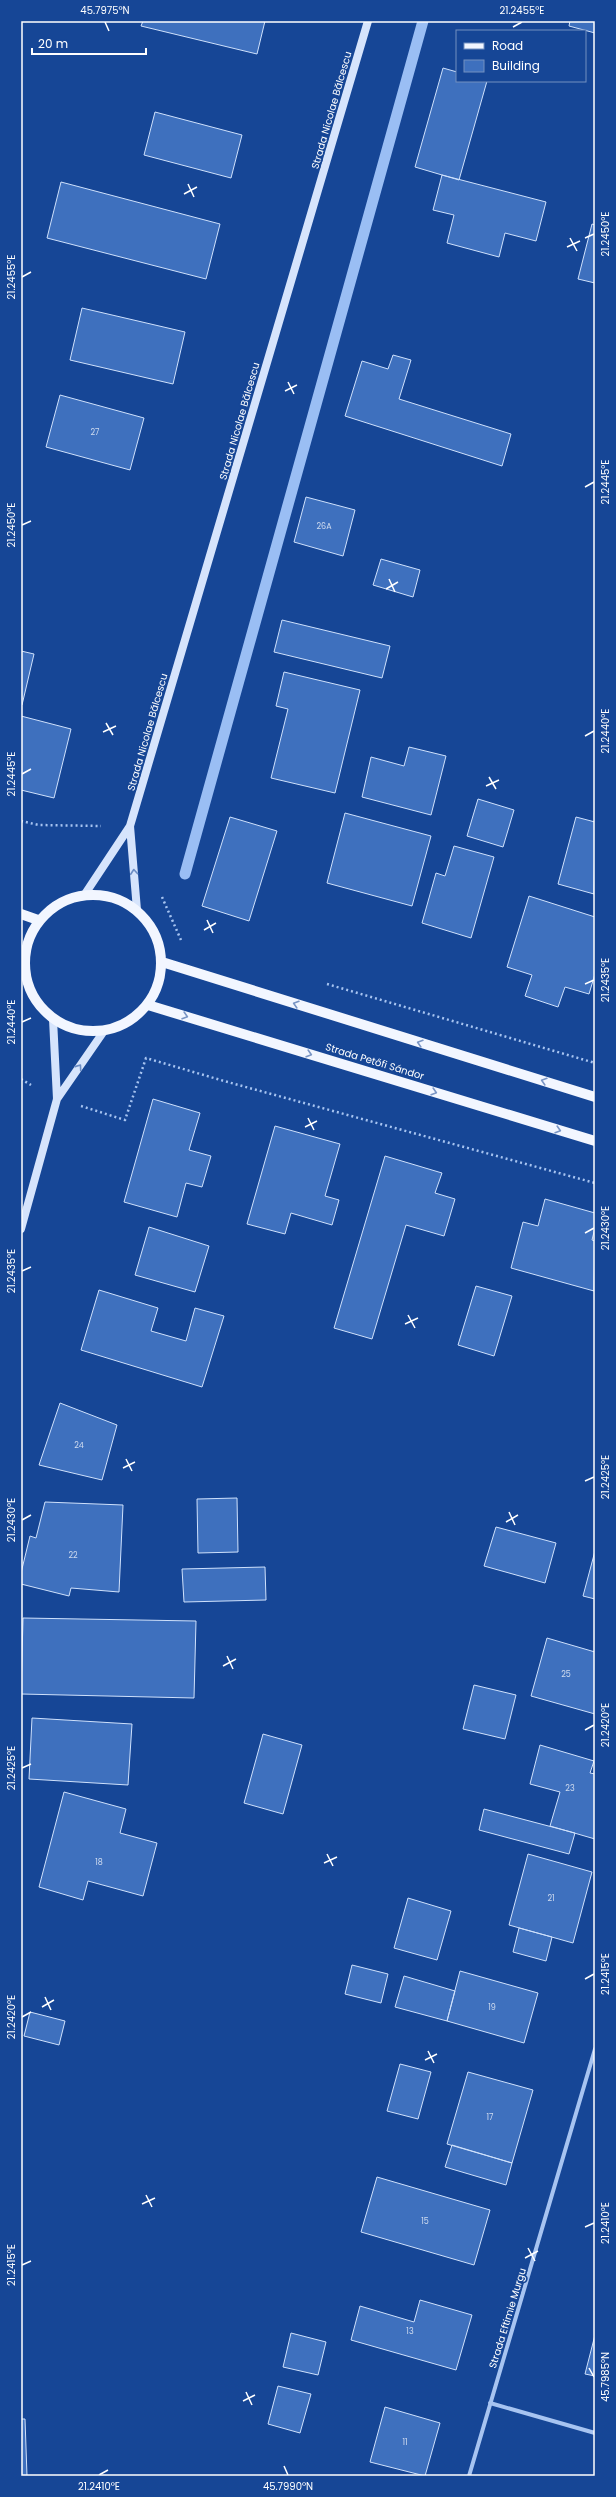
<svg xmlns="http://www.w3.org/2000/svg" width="616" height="2497" font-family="Poppins,sans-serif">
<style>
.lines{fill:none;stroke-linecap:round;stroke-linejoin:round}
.stream{stroke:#9abef4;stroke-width:11}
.building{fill:#3e70be;stroke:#cfe1fc}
.path{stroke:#a7c4f1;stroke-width:2.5;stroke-dasharray:2 3;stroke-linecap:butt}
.street{stroke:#a7c4f1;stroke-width:4}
.secondary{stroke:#d6e4fc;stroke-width:8}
.primary{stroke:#f2f6ff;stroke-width:10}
.oneway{stroke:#6c8dc4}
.oneway2{stroke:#7995c5}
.ticks{fill:none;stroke:#fff;stroke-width:1.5}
.labels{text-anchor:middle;stroke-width:3.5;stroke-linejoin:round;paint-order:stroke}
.number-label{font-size:8px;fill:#cfdbef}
.street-label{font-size:10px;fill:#fff;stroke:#164696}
.neatline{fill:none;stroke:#fff;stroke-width:1.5}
.ticks-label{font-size:10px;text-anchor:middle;fill:#fff}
</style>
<rect width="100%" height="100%" fill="#164696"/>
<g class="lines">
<path class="stream" d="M185,874L423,21"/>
</g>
<path class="building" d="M143,21H265L257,54L141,26Z
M570,21H595V33L569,26Z
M443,68L457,72V81H487L459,180L415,167Z
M155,112L242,135L231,178L144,155Z
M442,175L546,202L536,241L505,233L499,257L447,243L454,215L433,210Z
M61,182L220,224L206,279L47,238Z
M592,224L595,225V283L578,279Z
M82,308L185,332L173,384L70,360Z
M393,355L411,360L399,399L511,434L502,466L345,416L362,361L388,369Z
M60,395L144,418L130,470L46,447Z
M306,497L355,510L343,556L294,542Z
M381,559L420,570L413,597L373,585Z
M282,620L390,646L382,678L274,652Z
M21,651L34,654L22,705H21Z
M284,672L360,690L335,793L271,778L288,709L276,706Z
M21,716L71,729L54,798L21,790Z
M409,747L446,756L431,815L362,797L371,757L404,766Z
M478,799L514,810L503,847L467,836Z
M345,813L431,836L412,906L327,883Z
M230,817L277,831L249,921L202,906Z
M576,817L595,822L594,894L558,884Z
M454,846L494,857L471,938L422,923L436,873L445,876Z
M529,896L595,917V974L589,994L565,987L558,1007L525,996L532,975L507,967Z
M153,1099L200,1113L189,1150L211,1156L202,1187L186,1183L177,1217L124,1202Z
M275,1126L340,1144L325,1196L339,1200L332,1225L291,1213L285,1234L247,1224Z
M385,1156L442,1173L435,1193L455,1199L444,1236L406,1225L372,1339L334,1328Z
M545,1199L595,1213V1228L592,1240L595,1241L594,1291L511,1268L523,1222L538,1226Z
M149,1227L209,1246L195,1292L135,1275Z
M476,1286L512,1296L494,1356L458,1345Z
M99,1290L158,1308L151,1331L186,1341L195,1308L224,1316L202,1387L81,1350Z
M60,1403L117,1425L102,1480L39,1465Z
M237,1498L238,1552L198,1553L197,1499Z
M45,1502L123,1505L119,1592L71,1588L69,1596L21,1584V1573L30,1536L36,1538Z
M496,1527L556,1543L545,1583L484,1566Z
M595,1551V1599L583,1596Z
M265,1567L266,1600L184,1602L182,1569Z
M23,1618L196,1621L194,1698L21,1694Z
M547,1638L595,1652V1714L531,1696Z
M474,1685L516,1695L505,1739L463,1729Z
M32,1718L132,1724L128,1785L29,1779Z
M263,1734L302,1745L283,1814L244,1803Z
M540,1745L594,1761L590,1773L595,1774V1839L550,1826L560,1792L530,1784Z
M64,1792L126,1809L120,1833L157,1843L143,1896L88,1881L83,1900L39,1887Z
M484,1809L575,1833L569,1854L479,1830Z
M528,1854L592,1872L573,1943L509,1925Z
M408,1898L451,1911L437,1960L394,1948Z
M519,1928L552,1937L546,1961L513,1952Z
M352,1965L388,1974L381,2003L345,1994Z
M460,1971L538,1993L524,2043L447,2021Z
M404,1976L455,1991L447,2021L395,2007Z
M30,2012L65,2021L59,2045L24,2036Z
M400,2064L431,2072L418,2119L387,2111Z
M468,2072L533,2090L512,2163L447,2144Z
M452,2145L512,2163L506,2185L445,2167Z
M377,2177L490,2210L474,2265L361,2232Z
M420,2300L472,2315L456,2370L351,2340L360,2306L414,2322Z
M291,2333L326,2342L318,2375L283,2367Z
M595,2335V2376L585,2374Z
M278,2386L311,2394L300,2433L268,2424Z
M385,2407L440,2423L425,2476L370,2462Z
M21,2419H25L27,2476H21Z"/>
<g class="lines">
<path class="path" d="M21,821L39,825L101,826
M162,897L181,940
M327,984L595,1063
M21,1079L31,1085
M81,1106L125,1120L146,1058L224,1081L595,1183"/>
<path class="street" d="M490,2403L595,2433
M469,2476L595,2049"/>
<path class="secondary" d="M130,826L137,910
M85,894L130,826L368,21
M57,1099L104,1031
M21,1229L57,1099L53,1019"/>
<path class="primary" d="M25 963a68 68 0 1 1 136 0a68 68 0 1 1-136 0Z
M21,914L38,920
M162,962L595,1097
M148,1005L595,1141"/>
</g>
<defs><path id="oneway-chevron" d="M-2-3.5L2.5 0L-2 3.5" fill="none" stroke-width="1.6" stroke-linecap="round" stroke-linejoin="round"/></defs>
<g class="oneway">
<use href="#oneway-chevron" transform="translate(134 872) rotate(-95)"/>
<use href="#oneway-chevron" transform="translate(79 1067) rotate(-55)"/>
</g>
<g class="oneway2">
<use href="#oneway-chevron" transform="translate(296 1004) rotate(-163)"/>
<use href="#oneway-chevron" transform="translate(185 1016) rotate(17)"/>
<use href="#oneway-chevron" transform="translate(420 1043) rotate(-163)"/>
<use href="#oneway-chevron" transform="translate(309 1054) rotate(17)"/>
<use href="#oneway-chevron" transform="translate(544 1081) rotate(-163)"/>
<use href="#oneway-chevron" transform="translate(434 1092) rotate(17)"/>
<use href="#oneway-chevron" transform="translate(558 1130) rotate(17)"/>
</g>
<path class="ticks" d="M105,22L109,31M513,27L522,22M188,184L194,197M184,194L197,187M570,238L577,251M585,238L594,234M567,247L580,241M22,277L31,272M288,382L294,394M285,391L297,385M585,487L594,482M22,525L31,521M389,579L395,592M386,589L398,582M106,723L113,735M103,732L116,726M585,736L594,731M22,774L31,769M489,777L496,789M486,786L499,780M207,920L213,933M204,930L216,923M585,984L594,980M22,1022L31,1018M308,1118L314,1130M305,1127L317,1121M585,1233L594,1228M22,1271L31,1267M408,1315L415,1328M405,1324L418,1318M126,1459L132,1471M123,1468L135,1462M585,1481L594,1477M509,1512L515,1525M22,1520L31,1515M506,1522L518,1515M227,1656L233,1669M223,1666L236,1659M585,1730L594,1725M22,1768L31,1764M327,1854L333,1866M324,1863L337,1857M585,1979L594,1974M45,1997L51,2010M42,2007L54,2000M22,2017L31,2012M428,2051L434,2063M425,2060L437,2054M146,2195L152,2207M142,2204L155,2198M585,2227L594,2223M528,2248L535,2261M525,2258L538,2251M22,2265L31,2261M589,2368L594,2377M246,2392L252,2405M243,2401L255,2395M284,2466L288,2475M99,2475L108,2470"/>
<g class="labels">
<g class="number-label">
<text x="95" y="435">27</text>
<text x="324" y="529">26A</text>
<text x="79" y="1448">24</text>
<text x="73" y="1558">22</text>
<text x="566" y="1677">25</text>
<text x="570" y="1791">23</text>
<text x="99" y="1865">18</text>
<text x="551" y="1901">21</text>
<text x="492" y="2010">19</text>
<text x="490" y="2120">17</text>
<text x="425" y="2224">15</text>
<text x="410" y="2334">13</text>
<text x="405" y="2445">11</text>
</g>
<g class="street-label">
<text transform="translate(331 110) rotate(-74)" y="4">Strada Nicolae Bălcescu</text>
<text transform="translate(239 421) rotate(-74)" y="4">Strada Nicolae Bălcescu</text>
<text transform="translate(147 732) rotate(-74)" y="4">Strada Nicolae Bălcescu</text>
<text transform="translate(375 1061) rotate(17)" y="4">Strada Petőfi Sándor</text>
<text transform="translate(507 2318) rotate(-73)" y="4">Strada Eftimie Murgu</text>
</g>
</g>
<rect width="616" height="2497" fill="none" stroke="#164696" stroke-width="44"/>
<rect x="456" y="30" width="130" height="52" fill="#164696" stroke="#7390c0"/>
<rect x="464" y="43" width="20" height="6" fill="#f2f6ff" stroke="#7390c0"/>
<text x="492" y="50" font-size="12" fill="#ffffff">Road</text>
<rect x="464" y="60" width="20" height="12" fill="#3e70be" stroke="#7390c0"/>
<text x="492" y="70" font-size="12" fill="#ffffff">Building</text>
<path d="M32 48v6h114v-6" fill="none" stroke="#ffffff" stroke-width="2"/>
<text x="38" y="48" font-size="12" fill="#ffffff" stroke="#164696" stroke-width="3" paint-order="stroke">20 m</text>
<rect x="22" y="22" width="572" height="2453" class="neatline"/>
<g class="ticks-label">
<text x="105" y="14">45.7975°N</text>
<text x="522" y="14">21.2455°E</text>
<text transform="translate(605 234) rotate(-90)" y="4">21.2450°E</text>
<text transform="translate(11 277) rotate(-90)" y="4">21.2455°E</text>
<text transform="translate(605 482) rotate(-90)" y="4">21.2445°E</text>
<text transform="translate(11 525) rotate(-90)" y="4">21.2450°E</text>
<text transform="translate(605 731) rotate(-90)" y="4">21.2440°E</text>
<text transform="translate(11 774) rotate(-90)" y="4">21.2445°E</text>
<text transform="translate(605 980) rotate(-90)" y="4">21.2435°E</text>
<text transform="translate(11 1022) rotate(-90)" y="4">21.2440°E</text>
<text transform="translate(605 1228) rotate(-90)" y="4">21.2430°E</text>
<text transform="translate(11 1271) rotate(-90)" y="4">21.2435°E</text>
<text transform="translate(605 1477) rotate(-90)" y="4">21.2425°E</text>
<text transform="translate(11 1520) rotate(-90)" y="4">21.2430°E</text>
<text transform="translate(605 1725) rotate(-90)" y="4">21.2420°E</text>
<text transform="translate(11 1768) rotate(-90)" y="4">21.2425°E</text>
<text transform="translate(605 1974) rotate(-90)" y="4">21.2415°E</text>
<text transform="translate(11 2017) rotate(-90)" y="4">21.2420°E</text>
<text transform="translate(605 2223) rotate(-90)" y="4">21.2410°E</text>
<text transform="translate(11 2265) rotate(-90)" y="4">21.2415°E</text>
<text transform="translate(605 2377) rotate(-90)" y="4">45.7985°N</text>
<text x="99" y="2490">21.2410°E</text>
<text x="288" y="2490">45.7990°N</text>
</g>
</svg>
